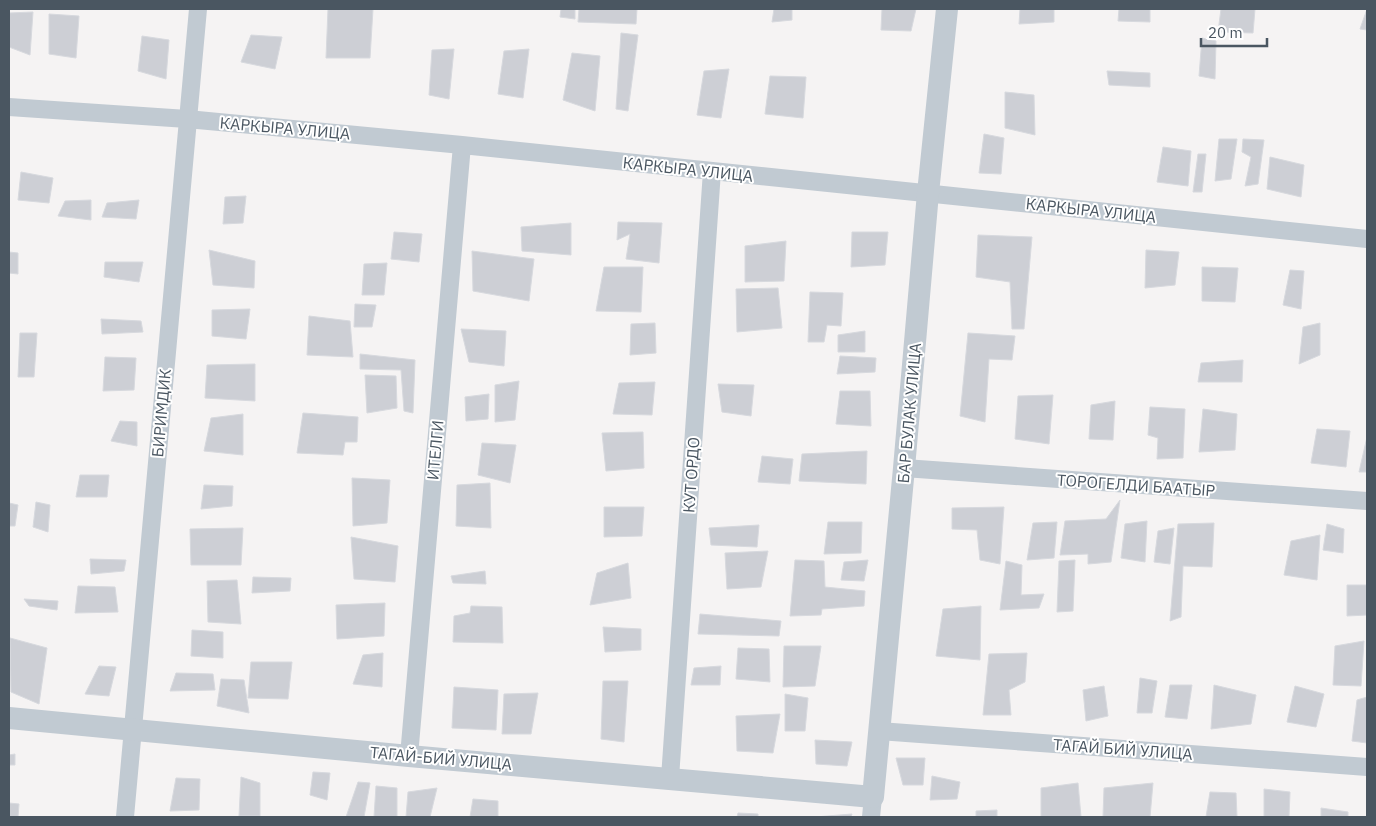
<svg xmlns="http://www.w3.org/2000/svg" width="1376" height="826" font-family="'IBM Plex Sans',sans-serif">
<style>
.building{fill:#cdcfd5;stroke:#d7d9de}
.lines{fill:none;stroke-linecap:round;stroke-linejoin:round}
.minor{stroke:#c1cad2;stroke-width:18}
.tertiary{stroke:#c1cad2;stroke-width:22}
.labels{text-anchor:middle;stroke-width:4;stroke-linejoin:round;paint-order:stroke}
.street-label{font-size:16px;fill:#4a5661;stroke:#fff}
</style>
<rect width="100%" height="100%" fill="#f5f3f3"/>
<path class="building" d="M328,9H373L370,58H326Z
M561,9H575V19L560,17Z
M579,9H637L636,24L578,22Z
M774,9H792V20L772,22Z
M882,9H916L911,31L881,30Z
M1020,9H1054V22L1019,24Z
M1119,9H1150V22L1118,21Z
M1221,9H1255L1253,33L1218,32Z
M1367,9V30L1360,29Z
M33,12L30,55L9,47V13Z
M49,14L79,16L76,58L49,54Z
M621,33L638,35L628,111L616,109Z
M251,35L282,37L275,69L241,62Z
M142,36L169,40L166,79L138,71Z
M1202,38L1216,41L1215,79L1199,76Z
M454,49L449,99L429,95L432,50Z
M529,49L523,98L498,94L504,51Z
M572,53L600,56L595,111L563,100Z
M729,69L721,118L697,115L704,71Z
M1107,71L1150,73V87L1109,85Z
M770,76L806,77L803,118L765,114Z
M1005,92L1034,95L1035,135L1005,128Z
M984,134L1004,138L1001,174L979,173Z
M1219,139H1237L1231,179L1215,181Z
M1243,139L1264,140L1258,184L1245,186L1251,157L1242,152Z
M1163,147L1191,151L1188,186L1157,182Z
M1198,154H1206L1202,192H1193Z
M1270,157L1304,165L1301,197L1267,189Z
M21,172L53,178L49,203L18,200Z
M246,196L243,223L223,224L225,197Z
M91,200V220L58,216L65,201Z
M139,200L136,219L102,217L107,203Z
M618,222L662,223L659,263L626,259L630,234L617,240Z
M571,223V255L522,251L521,227Z
M394,232L422,234L419,262L391,259Z
M852,232H888L885,265L851,267Z
M978,235L1032,237L1024,329H1012L1010,282L976,277Z
M786,241L784,281L745,282V246Z
M209,250L255,261L254,288L213,285Z
M1146,250L1179,252L1175,285L1145,288Z
M472,251L534,259L529,301L473,291Z
M9,252L18,253V274L9,273Z
M105,262H143L139,282L104,277Z
M387,263L384,295H362L364,264Z
M604,267H643L641,312L596,311Z
M1202,267L1238,268L1235,302L1202,301Z
M1290,270L1304,271L1301,309L1283,305Z
M778,288L782,328L737,332L736,289Z
M810,292L843,293L841,326L827,325L824,342H808Z
M355,304L376,305L372,327H354Z
M250,309L246,339L212,336V310Z
M309,316L350,321L353,357L307,355Z
M101,319L141,321L143,332L102,334Z
M655,323L656,353L630,355L631,324Z
M1320,323V355L1299,364L1303,327Z
M461,329L506,331L504,366L469,362Z
M865,331V352H838V335Z
M20,333H37L34,377H18Z
M968,333L1015,336L1012,360L989,359L985,422L960,416Z
M360,354L415,360L413,413L404,411L401,370L360,369Z
M840,356L876,358L875,372L837,374Z
M105,357L136,358L134,390L103,391Z
M1243,360L1242,382H1198L1201,363Z
M255,364V401L205,398L207,365Z
M365,375L396,376L397,408L367,413Z
M519,381L515,420L495,422V385Z
M655,382L652,415L613,414L619,383Z
M718,384L754,385L751,416L722,412Z
M840,391H870L871,426L836,424Z
M489,394L488,419L466,421L465,397Z
M1053,395L1049,444L1015,439L1018,396Z
M1115,401L1113,440L1089,439L1091,405Z
M1150,407L1185,409L1183,458L1157,459L1158,438L1148,435Z
M1203,409L1237,414L1235,450L1199,452Z
M303,413L358,417L357,442H345L343,455L297,453Z
M243,414V455L204,451L211,418Z
M120,421L137,422V446L111,441Z
M1317,429L1350,431L1346,467L1311,463Z
M643,432L644,468L606,471L602,433Z
M1367,437V472H1359Z
M482,443L516,445L510,483L478,475Z
M867,451L866,484L799,481L802,454Z
M762,456L793,459L790,484L758,482Z
M80,475H109L107,497H76Z
M352,478L390,480L387,523L353,526Z
M490,483L491,528L456,526L457,485Z
M204,485L233,486L232,506L201,509Z
M1120,500L1111,562L1088,564V554L1060,555L1065,521L1106,519Z
M36,502L50,505L48,532L33,527Z
M9,503L18,505L15,526H9Z
M604,507H644L642,536L604,537Z
M1004,507L1000,564L980,560L977,530L952,529V508Z
M1147,521L1145,562L1121,558L1125,524Z
M828,522H862L861,553L824,554Z
M1057,522L1054,558L1027,560L1033,523Z
M1214,523L1212,567L1183,566L1181,617L1170,621L1178,524Z
M1327,524L1344,529L1343,553L1323,550Z
M759,525L757,547L711,545L709,528Z
M243,528L241,565H191L190,529Z
M1174,528L1170,564L1154,562L1158,531Z
M1320,535L1317,580L1284,575L1291,541Z
M351,537L398,546L395,582L354,579Z
M768,551L761,587L727,589L725,553Z
M90,559L126,560L124,571L91,574Z
M795,560L824,561L825,587L865,591L864,606L822,609L821,615L790,616Z
M868,560L864,581L841,580L844,562Z
M1075,560L1073,611L1057,612L1059,561Z
M1006,561L1022,565L1021,595L1044,594L1039,608L1000,610Z
M628,563L631,598L590,605L597,573Z
M485,571L486,584L453,583L451,576Z
M253,577L291,578L290,591L252,593Z
M237,580L241,624L208,622L207,581Z
M1347,585H1367V615L1347,616Z
M78,586L115,587L118,612L75,613Z
M24,599L58,601L57,610L29,606Z
M385,603L384,636L337,639L336,605Z
M471,606L502,607L503,643L453,642L454,616L470,613Z
M981,606L980,660L936,656L943,609Z
M700,614L781,621L779,636L698,634Z
M603,627L641,629V650L605,652Z
M192,630L223,632V658L191,656Z
M10,638L47,648L39,704L11,692Z
M1364,641L1361,686L1333,685L1335,646Z
M784,646H821L815,686L783,687Z
M738,648L769,649L770,682L736,679Z
M383,653L382,687L353,684L363,655Z
M1027,653L1025,682L1009,690L1011,715H983L989,654Z
M251,662H292L288,699L248,698Z
M99,666L116,667L109,696L85,694Z
M721,666L720,685H691L694,668Z
M176,673L213,674L215,690L170,691Z
M1140,678L1157,681L1152,713H1137Z
M221,679L244,680L249,713L217,706Z
M603,681H628L624,742L601,739Z
M1170,685H1192L1187,719L1165,717Z
M1214,685L1256,695L1251,724L1211,729Z
M1104,686L1108,716L1086,721L1083,690Z
M1295,686L1324,694L1316,727L1287,722Z
M454,687L498,690L496,730L452,728Z
M538,693L531,734H502L504,694Z
M785,694L808,698L805,731H785Z
M1367,697V743L1352,741L1357,700Z
M780,714L773,753L737,751L736,716Z
M815,740L852,742L847,766L816,764Z
M15,754V765H9V755Z
M896,758H925L923,785H903Z
M313,772L330,773L327,800L310,795Z
M932,776L960,782L957,799L930,800Z
M241,777L260,783V816H239Z
M176,778L200,779L199,810L170,811Z
M358,782L370,783L364,817H346Z
M1078,783L1081,817H1041V788Z
M1153,783L1150,817H1103L1104,788Z
M376,786L397,788V817H374Z
M437,788L430,817H406L408,792Z
M1264,789L1290,792L1289,817H1264Z
M1210,792L1236,793L1237,817H1206Z
M473,799L498,801V817H470Z
M9,803L19,804L18,817H9Z
M1321,808L1348,812V817H1321Z
M997,810V817H976V811Z
M738,813L758,814V817H737Z
M852,814L851,817H815Z"/>
<g class="lines">
<path class="minor" d="M9,107L187,119L462,145L1367,239
M904,468L1367,501
M879,731L1367,767
M409,756L462,145
M670,778L712,171
M125,817L198,9
M871,817L873,797"/>
<path class="tertiary" d="M9,718L409,756L873,797L904,468L928,193L947,9"/>
</g>
<g class="labels">
<g class="street-label">
<text transform="translate(285 128) rotate(5)" y="6">КАРКЫРА УЛИЦА</text>
<text transform="translate(688 169) rotate(6)" y="6">КАРКЫРА УЛИЦА</text>
<text transform="translate(1091 210) rotate(6)" y="6">КАРКЫРА УЛИЦА</text>
<text transform="translate(161 413) rotate(-85)" y="6">БИРИМДИК</text>
<text transform="translate(909 413) rotate(-85)" y="6">БАР БУЛАК УЛИЦА</text>
<text transform="translate(435 450) rotate(-85)" y="6">ИТЕЛГИ</text>
<text transform="translate(691 475) rotate(-86)" y="6">КУТ ОРДО</text>
<text transform="translate(1136 485) rotate(4)" y="6">ТОРОГЕЛДИ БААТЫР</text>
<text transform="translate(1123 749) rotate(4)" y="6">ТАГАЙ БИЙ УЛИЦА</text>
<text transform="translate(441 758) rotate(5)" y="6">ТАГАЙ-БИЙ УЛИЦА</text>
</g>
</g>
<rect width="1376" height="826" fill="none" stroke="#4a5661" stroke-width="20"/>
<path d="M1201 38v8h66v-8" fill="none" stroke="#4a5661" stroke-width="2.5"/>
<text x="1208" y="38" font-size="15" fill="#4a5661" stroke="#ffffff" stroke-width="4" paint-order="stroke">20 m</text>
</svg>
